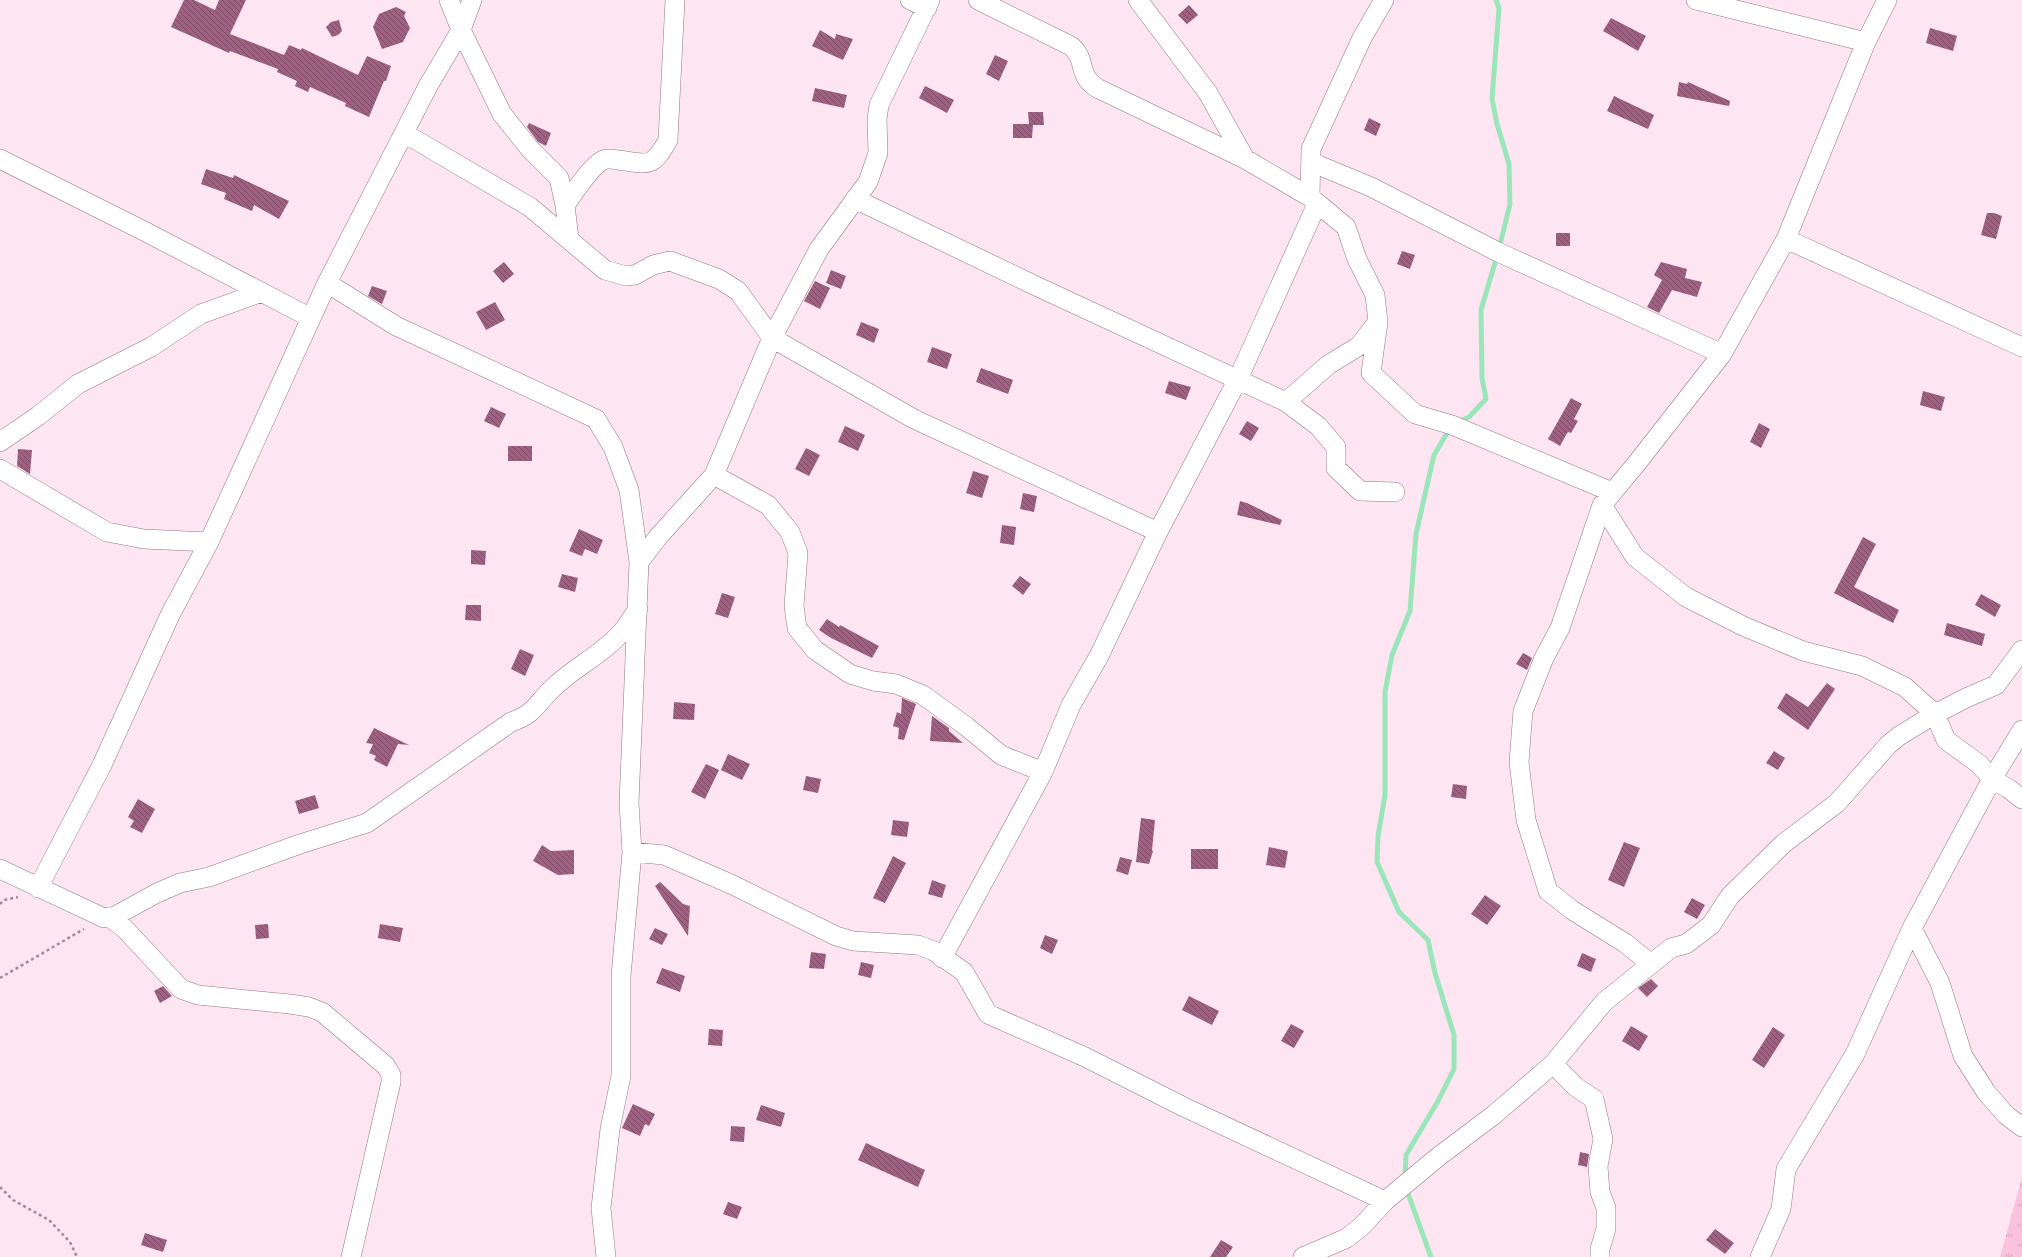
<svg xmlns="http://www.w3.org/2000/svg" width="2022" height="1257" font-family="'PT Sans Narrow',sans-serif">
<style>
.grass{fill:url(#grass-tufts)}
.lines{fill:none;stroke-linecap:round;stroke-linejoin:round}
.stream{stroke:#9be5ba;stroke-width:5}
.building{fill:url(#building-back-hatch)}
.street-casing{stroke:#907783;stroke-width:20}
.path{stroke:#9d8c94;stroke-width:2.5;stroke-dasharray:3 3;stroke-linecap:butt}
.street{stroke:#fff;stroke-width:19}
</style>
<defs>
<pattern id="grass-tufts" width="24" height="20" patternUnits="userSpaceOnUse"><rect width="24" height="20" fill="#fbc2de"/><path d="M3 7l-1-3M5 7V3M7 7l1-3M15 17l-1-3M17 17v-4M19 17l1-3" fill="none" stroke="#d8a7bf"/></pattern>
<pattern id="building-back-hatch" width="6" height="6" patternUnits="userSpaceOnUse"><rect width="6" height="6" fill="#a06082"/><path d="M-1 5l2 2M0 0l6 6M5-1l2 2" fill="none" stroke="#7c4c66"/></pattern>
</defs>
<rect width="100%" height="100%" fill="#fde6f1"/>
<path class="grass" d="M2022,1177V1257H2000Z"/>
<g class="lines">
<path class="stream" d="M1496,0L1499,8L1492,99L1497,124L1509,164L1510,204L1499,249
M1458,422L1469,417L1486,399L1482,378L1481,310L1497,256
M1405,1178L1406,1155L1438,1101L1454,1069V1035L1435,973L1428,940L1399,912L1377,862L1378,836L1385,795V692L1392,655L1410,611L1416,534L1434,455L1450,428
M1406,1188L1431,1257"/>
</g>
<path class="building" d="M184,0H194L215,10L219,0H246L230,34L284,55L289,45L301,50L302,48L358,75L367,56L391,66L386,81H384L369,117L345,106L346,103L310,87L308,92L295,86L297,81L277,72L278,69L230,51L229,53L171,27Z
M1189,5L1198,15L1187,24L1178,15Z
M396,7L406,12L404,16L410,28L403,42L382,49L373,27L379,14Z
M1611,18L1646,36L1638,51L1603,31Z
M339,20L342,31L338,35L332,37L326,27L331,22Z
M1930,28L1957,36L1953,51L1926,43Z
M820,30L835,39L836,34L853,39L843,60L812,46Z
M995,55L1008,61L999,81L986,74Z
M1679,82L1687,84L1688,82L1730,101L1729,106L1677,96Z
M925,86L954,100L947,113L919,98Z
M815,88L847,95L844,108L812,101Z
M1614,96L1654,115L1648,129L1607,111Z
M1028,112H1043L1044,125H1033L1032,138H1013V124H1029Z
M1369,118L1381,124L1376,136L1364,130Z
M529,123L551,133L546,146L538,142L527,127Z
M206,169L233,178L234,175L289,201L279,219L254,205L252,211L224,199L226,193L201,184Z
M1987,213H1994L2002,216L1996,239L1981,235Z
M1556,233H1570V246H1556Z
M1402,251L1415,255L1410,269L1397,264Z
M504,262L514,274L503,283L493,271Z
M1661,262L1687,269L1685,278L1702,282L1697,297L1672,290L1659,313L1647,307L1662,280L1654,275Z
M831,270L846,276L841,289L826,283Z
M815,281L830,288L820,309L804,301Z
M372,286L387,291L382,304L368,296Z
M495,302L505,320L486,330L476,312Z
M861,322L879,329L874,343L856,335Z
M932,347L952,354L947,369L927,362Z
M981,368L1013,380L1008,394L976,382Z
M1169,381L1191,387L1186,400L1165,393Z
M1923,391L1945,397L1941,411L1920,405Z
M1571,398L1582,404L1574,419L1578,421L1571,433L1568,432L1566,435L1560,446L1548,439Z
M491,407L506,414L499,428L484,421Z
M1247,421L1259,428L1251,441L1239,434Z
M1759,423L1770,429L1761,448L1750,442Z
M845,426L865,435L858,451L838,442Z
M508,446H532V461H508Z
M806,448L820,455L809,476L795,469Z
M18,449L32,450L30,474L17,466Z
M973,471L989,476L982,498L966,493Z
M1023,493L1037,496L1034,512L1020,509Z
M1240,501L1247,503L1282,520L1280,525L1237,515Z
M1002,525L1016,527L1014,545L1000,543Z
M579,529L603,540L597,554L585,549L582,556L569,551Z
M1863,537L1876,544L1854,587L1899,610L1893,623L1834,593Z
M471,550L486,551L485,565L471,564Z
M562,574L578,578L575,592L558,587Z
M1020,576L1031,584L1023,595L1012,586Z
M722,593L735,597L728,618L715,614Z
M1981,594L2001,605L1995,617L1975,605Z
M466,605H481V621L465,620Z
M827,619L839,627L840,625L879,646L872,658L831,638L819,630Z
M1947,623L1985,634L1982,646L1944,635Z
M520,649L534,655L525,676L511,669Z
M1523,653L1532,658L1527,670L1516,664Z
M1827,683L1835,689L1808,730L1777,708L1786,693L1808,707Z
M902,698L916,704L904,740L898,739L899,728L893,726L897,712L901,714Z
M674,702L695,704L694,720L673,719Z
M932,716L949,728V731L963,743L930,741Z
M374,728L409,745L398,744L387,767L374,760L376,756L369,753L373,744L366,743Z
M1774,751L1785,758L1778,770L1766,763Z
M728,754L750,764L742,780L721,770Z
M706,764L719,770L705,799L691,792Z
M806,776L821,779L818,793L803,790Z
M1453,784L1467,786L1466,799L1451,797Z
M315,795L319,808L299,814L295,801Z
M138,799L155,809L142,833L130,827L134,821L128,817Z
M1141,818L1155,820L1152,850L1153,851L1149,864L1136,862Z
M893,820L909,822L907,837L891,835Z
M1624,842L1640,848L1624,887L1608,880Z
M542,845L551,851L574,850V874L558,875L533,861Z
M1269,847L1288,851L1285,868L1266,865Z
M1191,849H1218V869H1191Z
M893,856L906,863L885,903L873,898Z
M1120,857L1132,860L1128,875L1116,871Z
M932,880L946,885L942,898L928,894Z
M660,882L683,904L690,906L688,936L655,886Z
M1485,895L1501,906L1487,925L1471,914Z
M1692,898L1705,905L1697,919L1684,912Z
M268,924L269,938L256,939L255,925Z
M380,924L403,928L400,942L378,938Z
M655,928L668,934L662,945L649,939Z
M1045,935L1058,940L1052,954L1040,948Z
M811,952L826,954L824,969L809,968Z
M1582,953L1596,959L1591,972L1577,966Z
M861,962L874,965L871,978L858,975Z
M662,968L685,976L680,992L656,983Z
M1651,979L1658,986L1647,997L1638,988Z
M163,986L172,996L160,1003L154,991Z
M1189,996L1219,1011L1212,1025L1182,1010Z
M1291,1024L1304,1031L1294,1048L1281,1041Z
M1631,1026L1648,1036L1639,1051L1622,1041Z
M1773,1027L1785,1035L1764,1068L1752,1060Z
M709,1029L723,1030L722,1046L708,1045Z
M633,1104L655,1114L649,1126L645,1124L640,1136L622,1128Z
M761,1105L785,1113L781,1127L756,1120Z
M731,1126L745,1127L744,1142L730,1141Z
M866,1143L925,1170L918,1187L858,1160Z
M1580,1152L1589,1154L1587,1167L1578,1165Z
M728,1202L742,1207L737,1219L723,1214Z
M1715,1229L1734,1243L1725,1254L1706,1240Z
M145,1233L167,1240L163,1252L141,1245Z
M1221,1240L1233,1247L1226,1257H1210Z"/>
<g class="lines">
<defs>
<path id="street" d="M449,0L461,30L502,114L530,149L559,178L565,205L569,239
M910,0L927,8
M978,0L1071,46C1088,61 1076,74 1097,88L1245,159L1310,197L1346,227L1357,259L1375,295L1378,322L1371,373L1415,414L1452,425L1612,492
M1138,0L1208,93L1245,159
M1696,0L1866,42
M404,133L530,207L605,270L626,276L635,275L653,265L670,261L719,279L738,291L772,338L914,419L1158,532
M0,159L144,231L311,318
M1311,162L1371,187L1498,252L1722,354
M1310,197L1311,149L1362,38L1384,0
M855,199L1036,286L1286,402L1318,426L1336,447V468L1360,491L1395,492
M565,205C574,193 590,167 603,160C608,158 613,159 618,160C648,164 652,169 668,140L675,0
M1786,239L2022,347
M327,283L396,326L596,419L613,447L629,490L639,562L629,803L632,852L621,976V1076L610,1129L601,1208L606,1257
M1286,402L1328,365L1359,346L1376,324
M0,442L38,416L78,384L151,347L201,314L262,292
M0,469L107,532L144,539L209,542
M714,475L768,505L790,532L798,553L794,606L797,628L815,650L850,674L873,681L896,684L923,695L967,727L1001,755L1043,772
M1602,505L1635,557L1686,597L1743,626L1803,651L1862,666L1905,687L1935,714L1946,740L1979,764L1992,779L2009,789L2022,799
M639,562L658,537L714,475L772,338L819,249L868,182L878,153L877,119L879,105L930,0
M632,852L664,855L733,885L836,936L853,941L918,945L934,951L964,972L988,1014L1085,1057L1184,1107L1385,1201
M0,869L104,918L115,916L157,893L180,883L209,877L300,844L367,823L511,722C535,714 536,704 553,688C573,668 600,656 620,634C627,627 632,617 638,609
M38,888L102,765L170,615L209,542L327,283L428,86L461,30L472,0
M109,917L124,928L181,989L198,995L290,1004L309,1007L322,1012L386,1066L391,1075V1082L351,1257
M1912,928L1940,983L1963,1056L1986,1092L2006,1115L2022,1127
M942,958L1043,772L1071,705L1099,656L1158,532L1238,379L1317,204
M1651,964L1625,943L1572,910L1548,891L1526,820L1519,762L1523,711L1544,658L1560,628L1602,505L1637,463L1722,354L1786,239L1866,42L1887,0
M1553,1064L1576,1087L1594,1099L1603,1139L1598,1166L1600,1192L1606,1208V1229L1600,1249V1257
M1303,1257L1347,1238L1362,1226L1385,1201L1438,1157L1495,1114L1553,1064L1604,1002L1671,948L1686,944L1711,925L1730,896L1783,844L1837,803L1888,745L1899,736L1935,714L1966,698L1996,685L2022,650
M1760,1257L1781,1209L1786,1169L1855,1054L1912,928L1992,779L2022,730"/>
</defs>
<use href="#street" class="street-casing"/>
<path class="path" d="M0,904L4,900L18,897
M0,978L84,929
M0,1187L13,1200L49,1220L70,1242L77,1257"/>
<use href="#street" class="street"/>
</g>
</svg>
